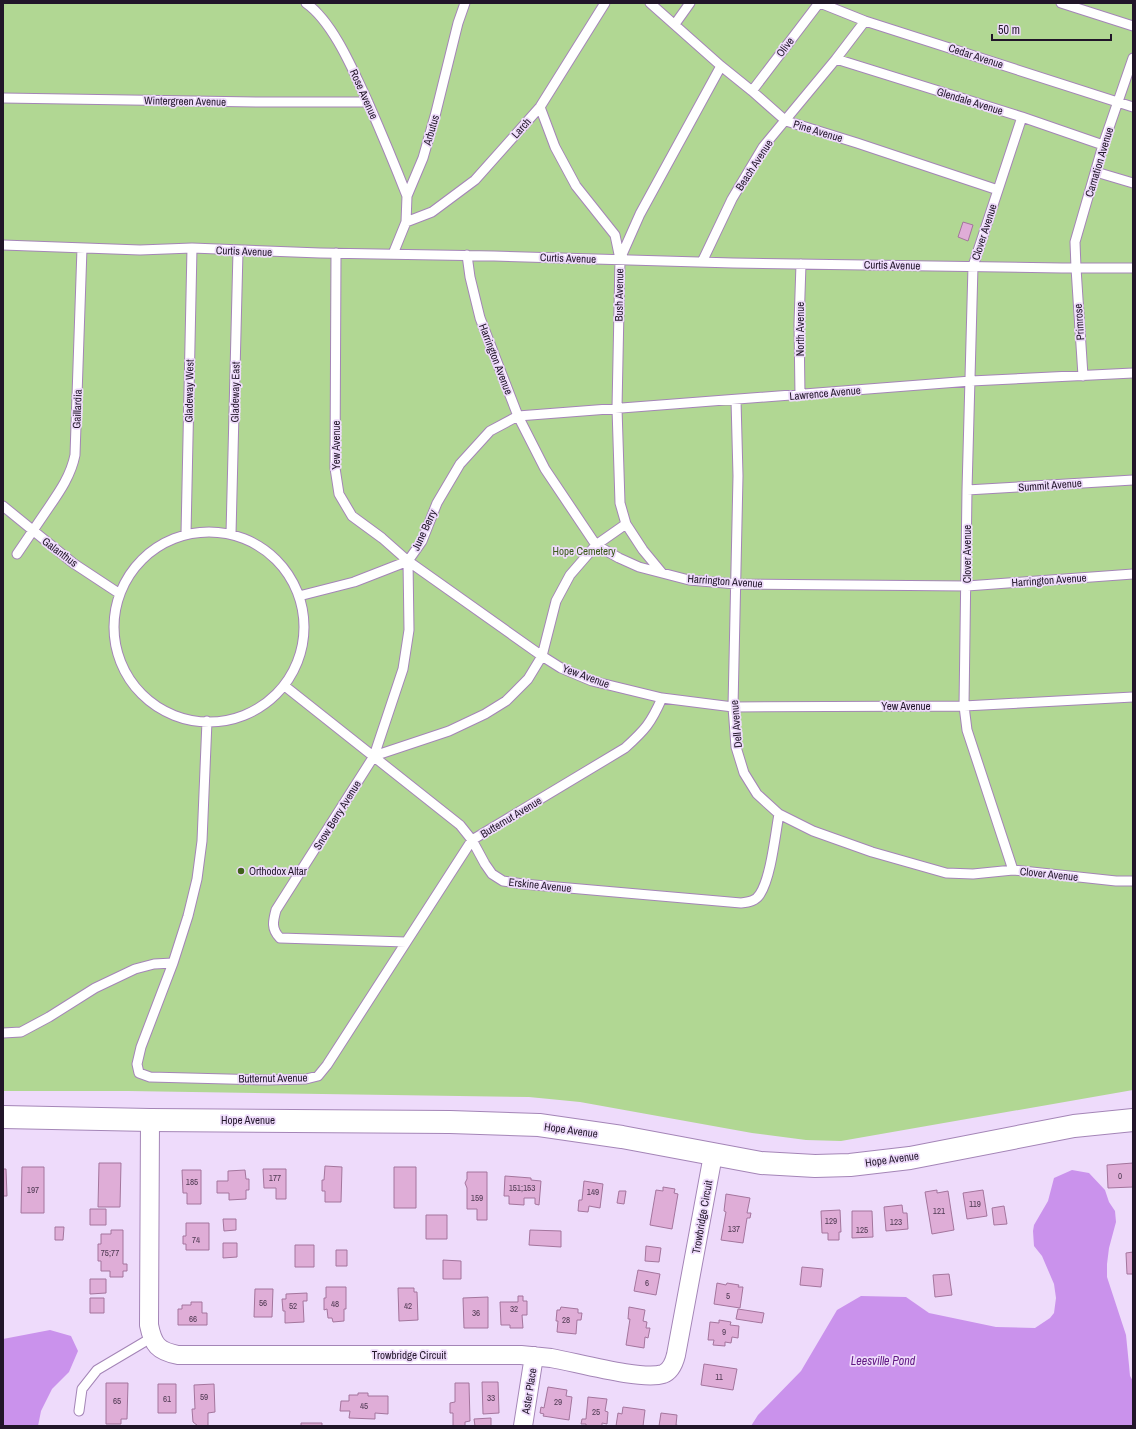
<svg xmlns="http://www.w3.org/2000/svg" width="1136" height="1429" font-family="'Archivo Narrow',sans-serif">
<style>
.green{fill:#b1d793}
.water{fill:#ca92ec}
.building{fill:#dfadd7;stroke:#a4759d}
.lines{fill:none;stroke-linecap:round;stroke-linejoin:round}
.service-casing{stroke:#a485b7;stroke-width:11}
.minor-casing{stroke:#a485b7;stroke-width:20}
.secondary-casing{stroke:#a485b7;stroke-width:24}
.service{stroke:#fff;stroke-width:9}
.minor{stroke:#fff;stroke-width:18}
.secondary{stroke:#fff;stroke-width:22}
.poi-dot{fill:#3f621a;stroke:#eedbfb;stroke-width:1.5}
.labels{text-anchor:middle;stroke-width:3.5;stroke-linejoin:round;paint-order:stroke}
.number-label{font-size:9px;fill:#503b54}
.street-label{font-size:11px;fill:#211529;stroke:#eedbfb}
.park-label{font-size:11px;fill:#3b5b1a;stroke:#eedbfb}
.poi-label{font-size:11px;fill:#211529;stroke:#eedbfb;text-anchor:start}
.water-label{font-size:12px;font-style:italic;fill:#621a84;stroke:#eedbfb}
</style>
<rect width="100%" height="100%" fill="#eedbfb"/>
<path class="green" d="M3,3H1133V1090L841,1141L806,1140L752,1133L580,1102L529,1097L128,1091H3Z"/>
<path class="water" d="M1072,1170L1089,1173L1105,1190L1109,1202L1115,1211L1116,1222L1109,1248L1107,1264V1277L1126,1335L1129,1365L1130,1376L1133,1381V1426H751L758,1415L801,1371L837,1310L861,1296L906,1297L929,1313L996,1327L1035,1328L1050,1318L1054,1313L1056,1298L1054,1284L1042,1256L1034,1246L1033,1231L1034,1225L1048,1201L1054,1178Z
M50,1330L71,1336L78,1351L69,1372L52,1389L41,1411L38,1426H3V1339Z"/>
<path class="building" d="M963,222L973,225L968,241L958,237Z
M99,1163H121L120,1207H98Z
M1133,1163V1187L1108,1188L1107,1165Z
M325,1166L342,1167L341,1202H325V1191H322V1180H324Z
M22,1167H44V1213H21Z
M394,1167H416V1208H394Z
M3,1169H6L7,1196H3Z
M263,1169H286V1199H276V1188H264Z
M182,1170H201V1204H187V1193H183Z
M245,1170L246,1179H249V1190H246V1199L229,1200V1193H217V1181H228V1171Z
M467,1172H487V1220H477V1209H467V1188L465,1183L467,1179Z
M505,1176L531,1178V1180L541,1181L539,1205L535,1204V1198H524V1205L509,1204V1196H504Z
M584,1181L603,1184L600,1208L589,1206L588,1212L578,1211L579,1200H582Z
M663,1187L675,1189L674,1193L678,1194L672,1229L650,1225L656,1190L663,1191Z
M937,1190V1193L948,1191L954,1230L932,1234L925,1192Z
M983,1190L987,1216L967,1219L963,1193Z
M619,1191H626L624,1204L617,1203Z
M726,1194L750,1198L747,1213H751L750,1218H747L743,1243L721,1240L726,1212L724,1211Z
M902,1205L903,1213H907L908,1229L886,1231L884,1207Z
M1004,1206L1007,1224L994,1225L992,1208Z
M90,1209H106V1225H90Z
M840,1210L841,1232H839V1240H828V1233H822L821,1211Z
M852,1211H872L873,1237L852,1238Z
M426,1215H447V1239H426Z
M223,1219H236V1230L224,1231Z
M186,1223H209V1250H186V1244H183V1236H186Z
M55,1227H64L63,1240H55Z
M111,1230H123V1264H127V1271H123V1277H110V1271H101V1261H98V1244H101V1234H111Z
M530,1230L561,1231V1247L529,1245Z
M223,1243H237V1257L223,1258Z
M295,1245H314V1267H295Z
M646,1246L661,1248L659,1262L645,1261Z
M336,1250H347V1266H336Z
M1133,1252V1274H1127L1126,1253Z
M443,1260L461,1261V1279H443Z
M802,1267L823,1269L821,1287L800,1285Z
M638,1270L660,1274L656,1295L634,1291Z
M949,1274L952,1295L935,1297L933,1275Z
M90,1279H106V1293L90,1294Z
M717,1283L726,1285L727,1283L739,1285L738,1287H743L740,1308L714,1304Z
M326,1287H346V1309H344V1321L333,1322L332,1318H328L327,1309L324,1310V1298H326Z
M398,1288H414V1292H417L418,1320L399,1321Z
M255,1289H273L272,1317H254Z
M307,1293V1301H303L304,1322L285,1323V1311H283L282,1299H286V1294Z
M518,1296H523V1301H527V1315H522L523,1328H510V1325H501L500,1302H518Z
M488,1297V1328H464L463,1298Z
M90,1298H104V1313H90Z
M191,1302H202V1313H207V1325H178V1309H182V1305H191Z
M561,1307L578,1309V1313H582L581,1320H577L576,1334L557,1332L558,1321H556L557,1310H560Z
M629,1307L645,1310L643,1321L647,1322L646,1328H650L648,1338L645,1337L644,1348L626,1345L630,1319H628Z
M738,1309L764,1313L762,1323L736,1319Z
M719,1320L731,1322L730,1325L739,1326L738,1338L732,1337L731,1343L725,1342V1346L713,1345L714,1340H708L710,1322L719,1323Z
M704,1364L737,1369L733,1390L701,1385Z
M482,1382H498L499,1413L483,1414Z
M106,1383H128L127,1419H121V1424H106Z
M455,1383H469L470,1421L465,1422V1426H453V1413H450V1403L455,1402Z
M158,1384H176V1413H158Z
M214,1384L215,1412L208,1413V1426H198L193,1422L192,1409H195L194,1385Z
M548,1387L567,1390L566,1396L572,1397L569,1420L543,1416L544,1414L540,1413L541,1407L544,1408Z
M358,1393H368V1396H388V1414L375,1413V1419L349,1418L350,1411H340L341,1401H349V1395H358Z
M588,1397L607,1399L605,1411L608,1412L607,1424L602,1423V1426H586V1424H581L582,1419H586Z
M623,1407L645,1410L643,1426H616L618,1413L622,1414Z
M661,1413L677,1415L676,1425L680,1426H659Z
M491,1418V1426H475L474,1419Z
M301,1423H322V1426H301Z"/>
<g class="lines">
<defs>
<path id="service" d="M306,3C333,22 353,70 367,100C381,132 394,163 407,196
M650,3L721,66L752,91L786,121L857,143L998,190
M820,3L865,21L1133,107
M1061,3L1133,26
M675,24L690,3
M836,59L1022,117L1103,145
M752,91L819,3
M3,98L260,102H368
M540,107L555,147L576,186L615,235L620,259
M1022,117L973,266L967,490L964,706L967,730L1013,870L1116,881H1133
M1096,172L1133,183
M406,222L432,212L475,180L540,107L605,3
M3,245L140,250L192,248L320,253L494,256L733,263L1062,268H1133
M336,253L335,468L339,494L352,516L382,538L408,561L542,656L561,668L592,681L662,698L733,707L964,706L1133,697
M393,254L406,222L407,196L423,158L435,116L458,23L465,3
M467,255L470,277L480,318L518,416L545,469L596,545L619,558L639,567L689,580L736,584L967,586L1133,574
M702,262L732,199L763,147L836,59L865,21
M1083,376L1076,268L1075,242L1103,145L1133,58
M800,395L799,324L801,264
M736,400L738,476L733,707L736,747L744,773L757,794L779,814L813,831L872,852L946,873L973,874L1013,870
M967,490L1133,480
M3,506L73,563L120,594
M114 627a95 95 0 1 1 190 0a95 95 0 1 1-190 0Z
M186,534L192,248
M231,534L238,251
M17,554C28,538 38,523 49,507C60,491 71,475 75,455L82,248
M662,573L643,550L626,524L620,503L617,408L620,259L640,214L721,66
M299,596L354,582L408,561L422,541L437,503L460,464L490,431L518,416L971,381L1133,373
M286,687L460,825L472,840L485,864L492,874L503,881L523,884L741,903C749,902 756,901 760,894C771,877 775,836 779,814
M207,721L202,841L197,879L188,916L173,963L141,1047L137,1064L139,1073L150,1077L267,1080L306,1079L318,1076L327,1065L472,840L625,748C645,730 651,723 662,698
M374,756L449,731L485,714L506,701L528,679L542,656L556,601L570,575L596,545L626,524
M406,942L280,938C271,929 273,921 276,910L374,756L403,669L409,630L408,561
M3,1033L21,1032L49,1017L95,988L135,969L154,964L173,963
M79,1411L82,1389L97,1370L151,1338"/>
<path id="minor" d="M150,1120L149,1325C153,1345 158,1351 178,1355H521C531,1356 541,1357 551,1358C575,1362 642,1381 663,1374C671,1371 674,1363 676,1355L713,1155
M523,1426L534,1356"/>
<path id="secondary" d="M3,1117L150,1120L450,1122L539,1125L622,1137L761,1163L815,1166L850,1165L910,1158L1074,1126L1133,1120"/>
</defs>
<use href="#service" class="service-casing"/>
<use href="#minor" class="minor-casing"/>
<use href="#secondary" class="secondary-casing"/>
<use href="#service" class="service"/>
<use href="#minor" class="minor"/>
<use href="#secondary" class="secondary"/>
</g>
<circle class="poi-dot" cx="241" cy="871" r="4"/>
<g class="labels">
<g class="number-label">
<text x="1120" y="1179">0</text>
<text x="275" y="1181">177</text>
<text x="192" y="1185">185</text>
<text x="522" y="1191">151;153</text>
<text x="33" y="1193">197</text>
<text x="593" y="1195">149</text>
<text x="477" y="1201">159</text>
<text x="975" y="1207">119</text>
<text x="939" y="1214">121</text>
<text x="831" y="1224">129</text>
<text x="896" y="1225">123</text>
<text x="734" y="1232">137</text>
<text x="862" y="1233">125</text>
<text x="196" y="1243">74</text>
<text x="110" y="1256">75;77</text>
<text x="647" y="1286">6</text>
<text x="728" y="1299">5</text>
<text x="263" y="1306">56</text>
<text x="335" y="1307">48</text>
<text x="293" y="1309">52</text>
<text x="408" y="1309">42</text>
<text x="514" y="1312">32</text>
<text x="476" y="1316">36</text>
<text x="193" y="1322">66</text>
<text x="566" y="1323">28</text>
<text x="724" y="1335">9</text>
<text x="719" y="1380">11</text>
<text x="204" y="1400">59</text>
<text x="491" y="1401">33</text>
<text x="167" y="1402">61</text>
<text x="117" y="1404">65</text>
<text x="558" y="1405">29</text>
<text x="364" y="1409">45</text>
<text x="596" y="1415">25</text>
</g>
<g class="street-label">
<text transform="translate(785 47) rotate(-53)" y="4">Olive</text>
<text transform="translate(976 56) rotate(18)" y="4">Cedar Avenue</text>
<text transform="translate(364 94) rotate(66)" y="4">Rose Avenue</text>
<text transform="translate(185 101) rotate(1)" y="4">Wintergreen Avenue</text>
<text transform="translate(970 101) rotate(17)" y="4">Glendale Avenue</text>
<text transform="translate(521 128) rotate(-48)" y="4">Larch</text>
<text transform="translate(431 130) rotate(-74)" y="4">Arbutus</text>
<text transform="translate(818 131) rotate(17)" y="4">Pine Avenue</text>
<text transform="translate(1099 162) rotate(-73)" y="4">Carnation Avenue</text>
<text transform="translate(754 165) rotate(-57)" y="4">Beach Avenue</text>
<text transform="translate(984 232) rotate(-72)" y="4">Clover Avenue</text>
<text transform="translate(244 251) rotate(2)" y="4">Curtis Avenue</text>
<text transform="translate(568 258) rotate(2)" y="4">Curtis Avenue</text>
<text transform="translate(892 265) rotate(1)" y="4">Curtis Avenue</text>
<text transform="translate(619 295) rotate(-89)" y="4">Bush Avenue</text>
<text transform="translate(1079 322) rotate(-94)" y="4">Primrose</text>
<text transform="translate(800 329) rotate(-90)" y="4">North Avenue</text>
<text transform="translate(496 359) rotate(69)" y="4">Harrington Avenue</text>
<text transform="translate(189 391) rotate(-89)" y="4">Gladeway West</text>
<text transform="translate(235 392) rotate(-89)" y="4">Gladeway East</text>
<text transform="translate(825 393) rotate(-5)" y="4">Lawrence Avenue</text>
<text transform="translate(77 409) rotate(-88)" y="4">Gaillardia</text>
<text transform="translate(336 445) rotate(-90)" y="4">Yew Avenue</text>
<text transform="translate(1050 485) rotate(-4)" y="4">Summit Avenue</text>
<text transform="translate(424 530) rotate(-65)" y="4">June Berry</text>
<text transform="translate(60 552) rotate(37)" y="4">Galanthus</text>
<text transform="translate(967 554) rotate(-90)" y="4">Clover Avenue</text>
<text transform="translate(1049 580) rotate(-4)" y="4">Harrington Avenue</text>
<text transform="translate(725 581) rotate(4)" y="4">Harrington Avenue</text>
<text transform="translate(586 676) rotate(20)" y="4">Yew Avenue</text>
<text x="906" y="710">Yew Avenue</text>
<text transform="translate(736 724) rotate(-95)" y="4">Dell Avenue</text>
<text transform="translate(337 815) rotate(-58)" y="4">Snow Berry Avenue</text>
<text transform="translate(511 817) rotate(-31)" y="4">Butternut Avenue</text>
<text transform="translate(1049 874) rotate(6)" y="4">Clover Avenue</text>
<text transform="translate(540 885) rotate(6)" y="4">Erskine Avenue</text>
<text transform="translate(273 1078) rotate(-1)" y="4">Butternut Avenue</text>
<text x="248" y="1124">Hope Avenue</text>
<text transform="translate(571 1130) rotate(8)" y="4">Hope Avenue</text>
<text transform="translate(892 1159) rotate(-8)" y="4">Hope Avenue</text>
<text transform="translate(702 1217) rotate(-80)" y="4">Trowbridge Circuit</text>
<text x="409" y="1359">Trowbridge Circuit</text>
<text transform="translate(529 1391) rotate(-81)" y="4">Aster Place</text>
</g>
<g class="park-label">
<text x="584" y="555">Hope Cemetery</text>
</g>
<g class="poi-label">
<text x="249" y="875">Orthodox Altar</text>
</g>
<g class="water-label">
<text x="883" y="1365">Leesville Pond</text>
</g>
</g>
<rect width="1136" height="1429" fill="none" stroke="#211529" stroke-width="8"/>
<path d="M992 34v6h119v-6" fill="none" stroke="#211529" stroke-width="2"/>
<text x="998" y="34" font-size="12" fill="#211529" stroke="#eedbfb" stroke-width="3" paint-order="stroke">50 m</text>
</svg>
